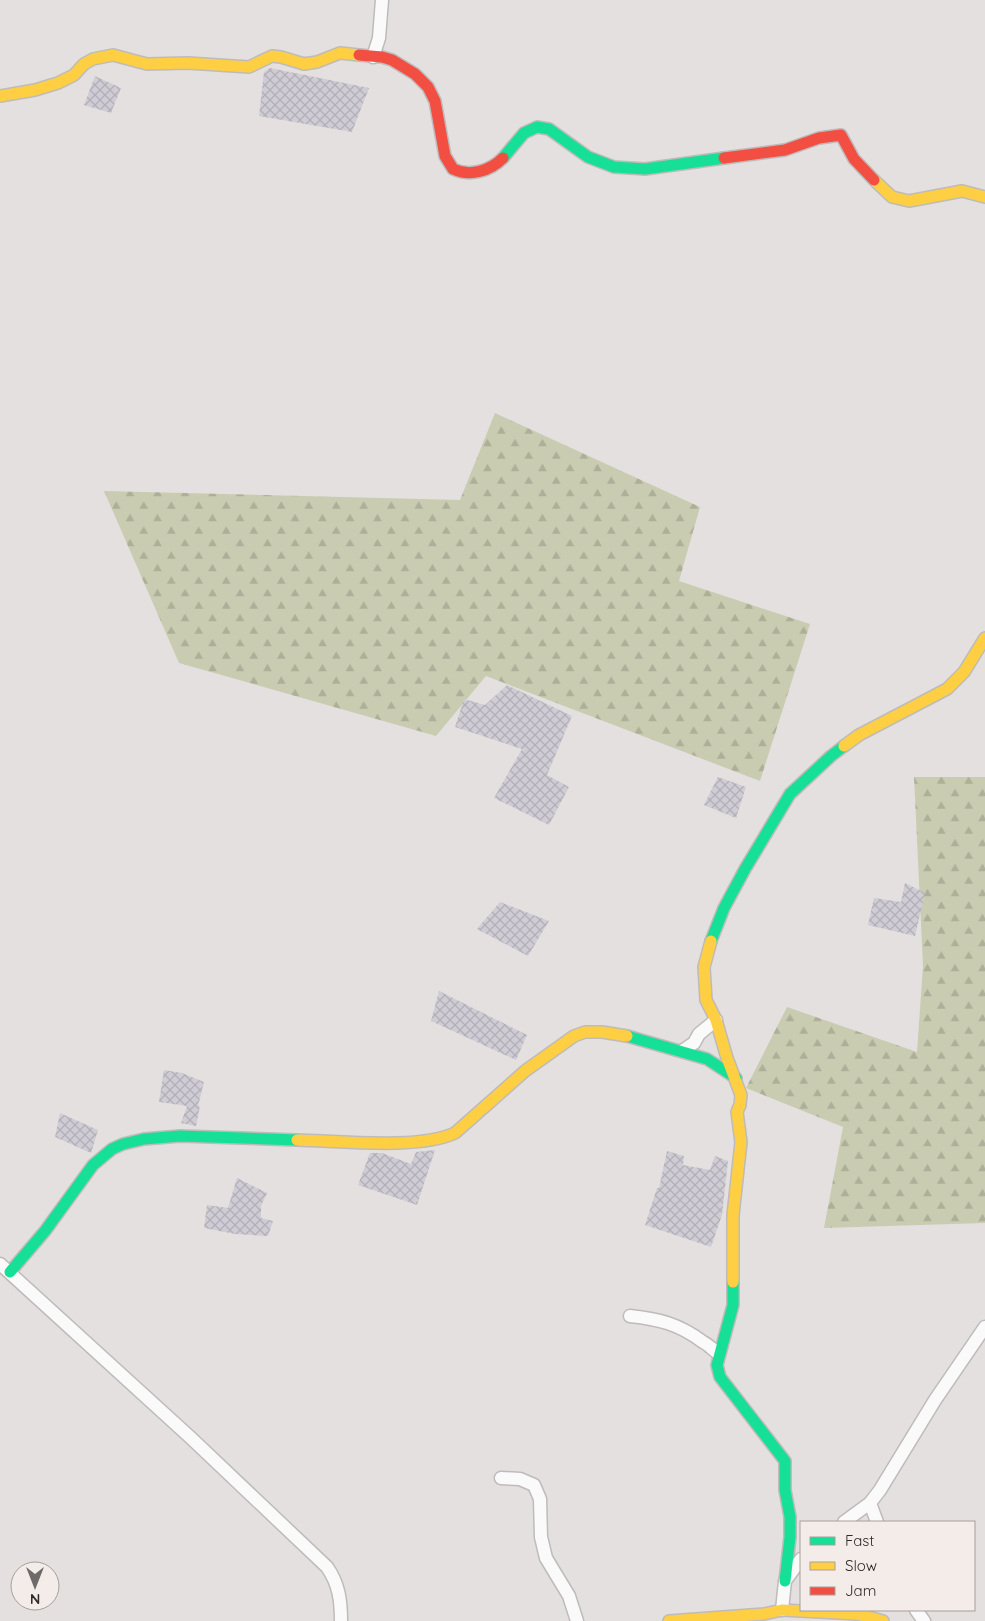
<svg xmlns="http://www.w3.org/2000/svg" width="985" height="1621" font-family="Quicksand,sans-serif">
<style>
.forest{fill:url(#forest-firs)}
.building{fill:url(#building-cross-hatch)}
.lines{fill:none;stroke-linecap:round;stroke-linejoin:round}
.street-casing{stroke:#bebbba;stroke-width:15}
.fast-casing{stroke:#bebbba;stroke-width:14}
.slow-casing{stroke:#bebbba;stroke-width:14}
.jam-casing{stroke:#bebbba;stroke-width:14}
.street{stroke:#fbfafa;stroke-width:12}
.fast{stroke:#16e098;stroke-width:11}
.slow{stroke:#ffcf43;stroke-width:11}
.jam{stroke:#f24e42;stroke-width:11}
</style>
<defs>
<pattern id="forest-firs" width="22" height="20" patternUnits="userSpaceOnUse" patternTransform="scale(1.25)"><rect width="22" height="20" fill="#caccb1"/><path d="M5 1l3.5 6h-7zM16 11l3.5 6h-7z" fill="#aeaf98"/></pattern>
<pattern id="building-cross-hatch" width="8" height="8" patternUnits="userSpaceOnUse" patternTransform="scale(1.25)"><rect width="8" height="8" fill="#d0ccd5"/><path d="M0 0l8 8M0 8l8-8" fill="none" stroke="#b3afb7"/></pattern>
</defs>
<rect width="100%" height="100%" fill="#e4e0df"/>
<path class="forest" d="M495,413L700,507L679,581L810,624L760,781L486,676L436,736L179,663L104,491L460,500Z
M914,777H985V1223L824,1228L843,1127L746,1088L787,1007L917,1052L923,966Z"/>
<path class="building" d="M270,68L369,88L352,132L259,116L264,72Z
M95,76L121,88L111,113L84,105Z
M507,685L572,716L547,775L569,787L549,825L494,798L522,749L455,727L464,699L485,705Z
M718,777L746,787L736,818L704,805Z
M905,883L925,893L915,936L868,925L874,898L901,902Z
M500,902L549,921L528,956L477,929Z
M439,991L527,1035L516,1060L431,1021Z
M164,1070L182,1073L204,1082L198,1106H200L196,1126L181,1123L187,1106L159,1102Z
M60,1113L98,1130L91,1153L55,1137Z
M435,1150L417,1205L358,1185L370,1153H382L411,1164L416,1152Z
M667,1151L684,1156L683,1165L710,1170L715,1156L728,1161L722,1215L711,1247L645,1225L657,1188H659Z
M237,1178L267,1193L261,1206V1218L273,1221L268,1236L235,1234L204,1228L207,1205L228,1208Z"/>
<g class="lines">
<defs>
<path id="street" d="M373,57L379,38L382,0
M682,1051L694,1043L699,1034L716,1020
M0,1264L191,1438L327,1567C339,1584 341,1601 341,1621
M630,1316C659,1319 679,1324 703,1342C709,1345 713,1350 719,1354
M501,1478L520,1479L534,1485L540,1499L541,1537L546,1558L569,1596L577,1621
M870,1503L877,1522
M844,1522L870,1503L880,1490L935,1400L985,1327
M782,1610L785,1581L801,1559
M916,1610L924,1621"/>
<path id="fast" d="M503,158L524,133L537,127L549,129L588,157L614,167L645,169L724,158
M711,941L724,908L745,869L790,794L831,756L844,746
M627,1036L707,1059L736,1078
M10,1272L45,1231L93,1165L112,1149L123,1144L144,1139L180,1136L297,1140
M733,1282V1305L717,1365L720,1377L785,1461V1490L790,1517V1537L785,1581"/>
<path id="slow" d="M0,96L35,90L58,83L74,75L84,64L93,59L113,55L147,64L188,63L249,67L272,56L281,57L304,64L317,62L340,53L359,55
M874,180L892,197L909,201L962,191L985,197
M844,746L859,735L947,689L964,672L985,638
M711,941L704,967L706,1000L716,1020L727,1058L741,1095L740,1105L737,1112L741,1142L733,1215V1282
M297,1140C340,1141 418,1150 455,1133L525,1071L574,1036L585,1032H602L627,1036
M669,1621L764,1614L782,1610L857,1614L883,1621"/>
<path id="jam" d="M359,55L382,57L392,60L415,74L428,87L435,101L445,156L453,169C470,177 490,171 503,158
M724,158L785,150L819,138L841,135L854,159L874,180"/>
</defs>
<use href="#street" class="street-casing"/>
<use href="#fast" class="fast-casing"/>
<use href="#slow" class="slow-casing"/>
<use href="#jam" class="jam-casing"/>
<use href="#street" class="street"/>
<use href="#fast" class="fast"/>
<use href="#slow" class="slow"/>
<use href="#jam" class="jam"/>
</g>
<rect x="800" y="1521" width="175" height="90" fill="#f4ece9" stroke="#a59f9d"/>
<rect x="810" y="1537" width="25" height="8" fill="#16e098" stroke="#a59f9d"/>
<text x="845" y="1546" font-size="15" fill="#2e2b2a">Fast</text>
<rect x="810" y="1562" width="25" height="8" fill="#ffcf43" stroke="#a59f9d"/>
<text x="845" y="1571" font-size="15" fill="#2e2b2a">Slow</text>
<rect x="810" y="1587" width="25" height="8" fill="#f24e42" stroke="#a59f9d"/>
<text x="845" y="1596" font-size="15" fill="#2e2b2a">Jam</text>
<g transform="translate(35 1586) rotate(180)"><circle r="24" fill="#f4ece9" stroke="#a59f9d"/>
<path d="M0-4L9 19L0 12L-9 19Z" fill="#6e6a69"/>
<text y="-8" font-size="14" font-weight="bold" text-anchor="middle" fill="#2e2b2a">N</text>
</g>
</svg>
